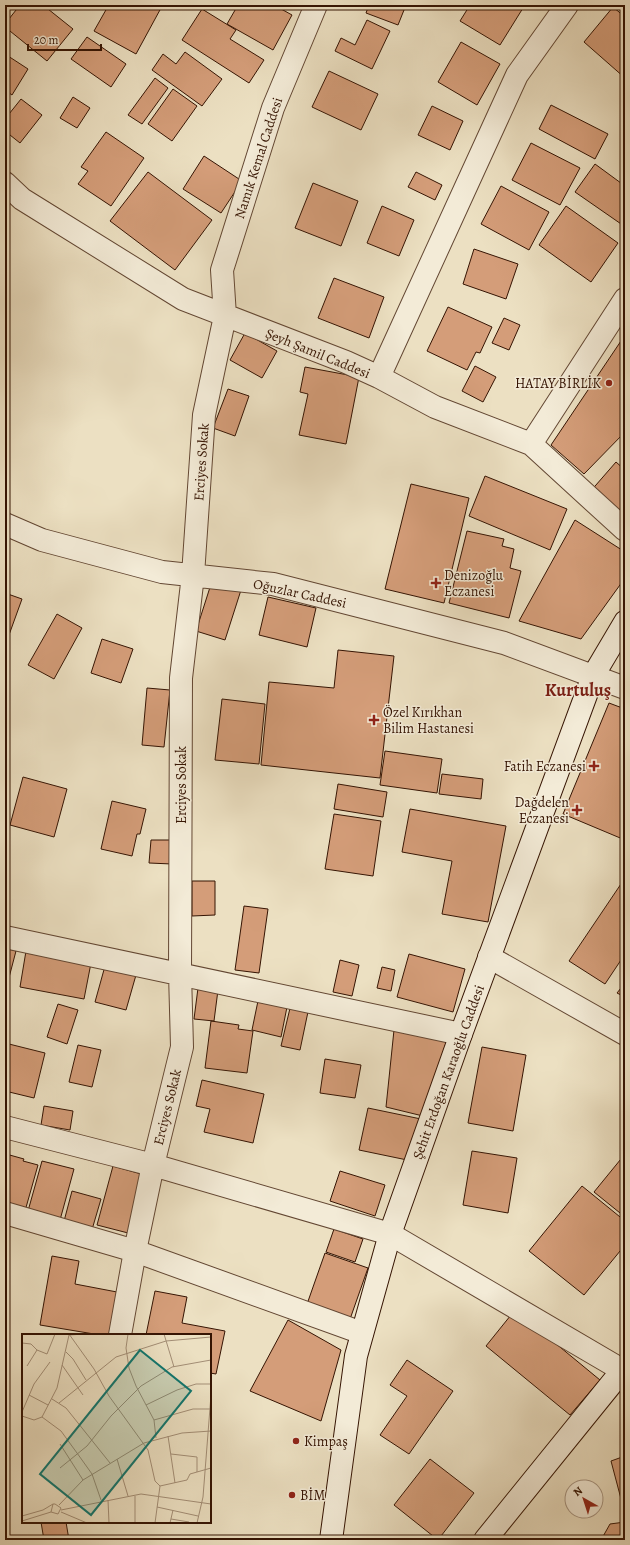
<svg xmlns="http://www.w3.org/2000/svg" width="630" height="1545" font-family="Alegreya,serif">
<style>
.building{fill:#d49d79;stroke:#351403}
.lines{fill:none;stroke-linecap:round;stroke-linejoin:round}
.minor-casing{stroke:#634733;stroke-width:24}
.secondary-casing{stroke:#351403;stroke-width:24}
.minor{stroke:#f3ebd7;stroke-width:22}
.secondary{stroke:#f3ebd7;stroke-width:22}
.poi-dot{fill:#8f2418;stroke:#f3ebd7;stroke-width:1.5}
.labels{text-anchor:middle;stroke-width:3;stroke-linejoin:round;paint-order:stroke}
.street-label{font-size:14px;fill:#351403;stroke:#f3ebd7}
.poi-label{font-size:14px;fill:#351403;stroke:#f3ebd7;text-anchor:start}
.district-label{font-size:18px;font-weight:bold;fill:#7a1f14;stroke:#f3ebd7}
.inset-road{fill:none;stroke:#a38e76;stroke-width:1}
.view{fill:#0f766e;fill-opacity:0.15;stroke:#0f766e;stroke-width:2}
.inset-edge{fill:none;stroke:#351403;stroke-width:2}
</style>
<rect width="100%" height="100%" fill="#ece0c2"/>
<filter id="stains"><feTurbulence type="fractalNoise" baseFrequency=".005" numOctaves="4"/><feColorMatrix values="0 0 0 0 .2 0 0 0 0 .09 0 0 0 0 .02 0 0 0 .5 -.17"/></filter>
<radialGradient id="worn" r=".72"><stop offset=".6" stop-color="#630" stop-opacity="0"/><stop offset="1" stop-color="#630" stop-opacity=".3"/></radialGradient>
<path class="building" d="M20,5H43L73,29L47,61L5,27V24Z
M111,5H155L161,8L136,54L94,31L107,8L108,9Z
M238,5H274L292,15L273,50L227,24Z
M369,5H406L398,25L366,13Z
M470,5H519L523,8L500,45L460,21Z
M613,7L625,17V78L584,42Z
M202,9L236,30L230,39L264,60L249,83L182,40Z
M367,20L390,31L372,69L335,51L341,38L355,45Z
M87,37L126,64L111,87L71,59Z
M461,42L500,64L477,105L438,82Z
M185,52L222,79L202,106L152,70L163,54L176,64Z
M5,54L28,69L12,95L5,90Z
M329,71L378,94L361,130L312,107Z
M155,78L168,88L142,124L128,115Z
M173,89L197,106L172,141L148,124Z
M73,97L90,108L77,128L60,118Z
M21,99L42,115L20,143L5,131V119Z
M551,105L608,134L595,159L539,129Z
M432,106L463,121L450,150L418,135Z
M106,132L144,158L111,206L78,184L88,171L81,167Z
M531,143L580,168L560,205L512,180Z
M204,156L242,181L221,213L183,189Z
M595,164L625,186V224L624,226L575,192Z
M148,172L212,220L175,270L110,221Z
M416,172L442,185L435,200L408,187Z
M313,183L358,201L341,246L295,228Z
M501,186L549,212L529,250L481,224Z
M382,206L414,220L399,256L367,243Z
M566,206L618,243L591,282L539,245Z
M474,249L518,264L506,299L463,284Z
M334,278L384,297L369,338L318,318Z
M448,307L492,327L480,353L476,352L467,370L427,351Z
M504,318L520,325L509,350L492,343Z
M245,333L277,351L262,378L230,360Z
M625,335V432L584,474L551,445Z
M475,366L496,377L483,402L462,391Z
M305,367L359,377L346,444L299,435L308,394L300,392Z
M228,389L249,396L235,436L213,428Z
M616,462L625,470V523L589,493Z
M485,476L567,509L550,550L469,516Z
M411,484L469,498L444,603L385,589Z
M575,520L625,552V578L581,639L519,621Z
M467,531L504,539L502,546L514,549L510,568L521,571L509,618L449,603Z
M212,581L241,590L225,640L196,631Z
M5,593L22,599L5,646Z
M268,597L316,608L307,647L259,635Z
M57,614L82,628L54,679L28,665Z
M102,639L133,649L121,683L91,673Z
M338,650L394,656L380,778L261,765L269,682L334,688Z
M147,688L170,690L164,747L142,745Z
M222,699L265,704L259,764L215,760Z
M609,703L625,709V840L563,814Z
M385,751L442,759L437,793L380,785Z
M442,774L483,779L481,799L439,794Z
M23,777L67,789L54,837L10,825Z
M338,784L387,792L383,817L334,809Z
M112,801L146,809L140,834H137L132,856L101,849Z
M410,809L506,826L488,922L442,914L452,861L402,852Z
M334,814L381,821L373,876L325,869Z
M151,840H173L172,864L149,863Z
M625,878V954L605,984L569,961Z
M192,881H215V915L192,916Z
M244,906L268,909L259,973L235,970Z
M5,948L16,951L6,989L5,988Z
M26,951L91,963L84,999L20,987Z
M409,954L465,969L453,1012L397,997Z
M340,960L359,965L352,996L333,992Z
M105,966L136,975L126,1010L95,1002Z
M382,967L395,970L391,991L377,988Z
M625,983V997L617,993Z
M198,988L218,990L214,1021L194,1019Z
M259,996L288,1002L281,1037L252,1030Z
M58,1004L78,1010L67,1044L47,1037Z
M291,1004L309,1007L300,1050L281,1046Z
M211,1021L239,1025L238,1029L253,1031L247,1073L205,1068Z
M394,1030L447,1040L423,1116L386,1107Z
M5,1043L45,1053L34,1098L5,1091Z
M78,1045L101,1050L92,1087L69,1082Z
M482,1047L526,1055L513,1131L468,1123Z
M325,1059L361,1065L355,1098L320,1093Z
M202,1080L264,1094L253,1143L204,1132L210,1109L196,1106Z
M44,1106L73,1111L70,1130L41,1125Z
M368,1108L421,1119L412,1161L359,1150Z
M472,1151L517,1158L508,1213L463,1205Z
M6,1154L24,1159L23,1161L38,1165L25,1211L5,1210Z
M625,1154V1217L594,1192Z
M42,1161L74,1169L60,1220L28,1211Z
M113,1166L148,1176L132,1234L97,1225Z
M340,1171L385,1185L375,1216L330,1201Z
M582,1186L625,1221V1245L584,1295L529,1251Z
M72,1191L101,1199L91,1233L63,1225Z
M334,1229L363,1239L355,1262L326,1252Z
M325,1253L368,1268L349,1322L306,1307Z
M52,1256L79,1261L75,1284L117,1292L110,1335H100L40,1325Z
M155,1291L187,1297L182,1323L225,1331L216,1374L210,1373V1335H146Z
M515,1310L600,1380L570,1415L486,1346Z
M288,1320L341,1350L321,1421L250,1391Z
M407,1360L453,1391L409,1454L380,1435L407,1396L390,1385Z
M625,1456V1514L611,1461Z
M430,1459L474,1493L438,1540L394,1505Z
M41,1522H66L69,1540H44Z
M625,1522V1540H601L610,1524Z"/>
<g class="lines">
<defs>
<path id="minor" d="M5,183L22,199L183,299L346,362L379,377L435,407L531,444L625,530
M379,377L517,75L567,5
M531,444L625,299
M5,524L42,540L162,572L273,584L504,643L625,688
M5,937L461,1034
M489,957L625,1034
M5,1127L153,1165L390,1234L622,1370
M5,1213L135,1251L362,1333
M120,1335L135,1251L153,1165L182,1047L180,973L181,678L193,575L204,415L225,316L222,270L273,108L316,5"/>
<path id="secondary" d="M331,1540L356,1356L390,1234L461,1034L593,676L625,622
M485,1540L625,1367"/>
</defs>
<use href="#minor" class="minor-casing"/>
<use href="#secondary" class="secondary-casing"/>
<use href="#minor" class="minor"/>
<use href="#secondary" class="secondary"/>
</g>
<g class="poi-dot">
<circle cx="609" cy="383" r="4"/>
<path d="M434 577h4v4h4v4h-4v4h-4v-4h-4v-4h4z"/>
<path d="M372 714h4v4h4v4h-4v4h-4v-4h-4v-4h4z"/>
<path d="M592 760h4v4h4v4h-4v4h-4v-4h-4v-4h4z"/>
<path d="M575 804h4v4h4v4h-4v4h-4v-4h-4v-4h4z"/>
<circle cx="296" cy="1441" r="4"/>
<circle cx="292" cy="1495" r="4"/>
</g>
<g class="labels">
<g class="street-label">
<text transform="translate(258 158) rotate(-72)" y="5">Namık Kemal Caddesi</text>
<text transform="translate(318 353) rotate(22)" y="5">Şeyh Şamil Caddesi</text>
<text transform="translate(201 462) rotate(-86)" y="5">Erciyes Sokak</text>
<text transform="translate(300 593) rotate(12)" y="5">Oğuzlar Caddesi</text>
<text transform="translate(181 785) rotate(-90)" y="5">Erciyes Sokak</text>
<text transform="translate(448 1072) rotate(-70)" y="5">Şehit Erdoğan Karaoğlu Caddesi</text>
<text transform="translate(167 1107) rotate(-76)" y="5">Erciyes Sokak</text>
</g>
<g class="poi-label">
<text x="601" y="388" text-anchor="end">HATAY BİRLİK</text>
<text x="444" y="580">Denizoğlu<tspan x="444" dy="16">Eczanesi</tspan></text>
<text x="383" y="717">Özel Kırıkhan<tspan x="383" dy="16">Bilim Hastanesi</tspan></text>
<text x="586" y="771" text-anchor="end">Fatih Eczanesi</text>
<text x="569" y="807" text-anchor="end">Dağdelen<tspan x="569" dy="16">Eczanesi</tspan></text>
<text x="304" y="1446">Kimpaş</text>
<text x="300" y="1500">BİM</text>
</g>
<g class="district-label">
<text x="578" y="696">Kurtuluş</text>
</g>
</g>
<g transform="translate(22 1334)">
<rect width="189" height="189" fill="#ece0c2"/>
<path class="inset-road" d="M47,0L72,35L87,62L126,116L133,147L138,152L133,189M106,0L104,14L107,34L114,52L132,86L134,104M142,0L152,33M0,9L9,10L15,16L25,20L33,0M44,18L51,25L64,46M40,31L61,61M5,32L15,16M7,61L26,71M30,65L44,74L88,129M37,69L94,23L144,7L189,3M124,71L155,56L174,50H189M0,78L12,50L28,28M0,82L12,86L20,83L35,54L47,1L62,0M20,83L39,97L55,119L70,140L79,166M132,86L171,75H189M146,102L153,149M38,110L61,146M149,120L175,123V138M95,125L106,162M38,134L65,112L89,82L119,52L150,33L189,26M138,152L165,146L168,140L189,134M113,162V189M86,166L87,189M37,171L61,146L122,109L160,99L189,97M135,173L176,182M39,176L119,160L189,170M39,178L65,189M0,182L21,176L31,170H33L39,174L36,180L29,178L31,170M149,185L167,188M0,187L29,178M148,189L151,176M175,189L181,163L189,61"/>
<path class="view" d="M118,16L169,57L69,181L18,140Z"/>
<rect width="189" height="189" class="inset-edge"/>
</g>
<rect width="630" height="1545" fill="none" stroke="#ece0c2" stroke-width="20"/>
<rect x="6" y="6" width="618" height="1533" fill="none" stroke="#351403" stroke-width="2"/>
<rect x="10" y="10" width="610" height="1525" fill="none" stroke="#351403"/>
<g transform="translate(584 1499) rotate(321)"><circle r="19" fill="#f3ebd7" stroke="#a79582"/>
<path d="M0-3L7 15L0 10L-7 15Z" fill="#8f2418"/>
<text y="-6" font-size="11" font-weight="bold" text-anchor="middle" fill="#351403">N</text>
</g>
<path d="M28 44v6h73v-6" fill="none" stroke="#351403" stroke-width="2"/>
<text x="34" y="44" font-size="12" fill="#351403" stroke="#f3ebd7" stroke-width="3" paint-order="stroke">20 m</text>
<rect width="100%" height="100%" filter="url(#stains)"/>
<rect width="100%" height="100%" fill="url(#worn)"/>
</svg>
